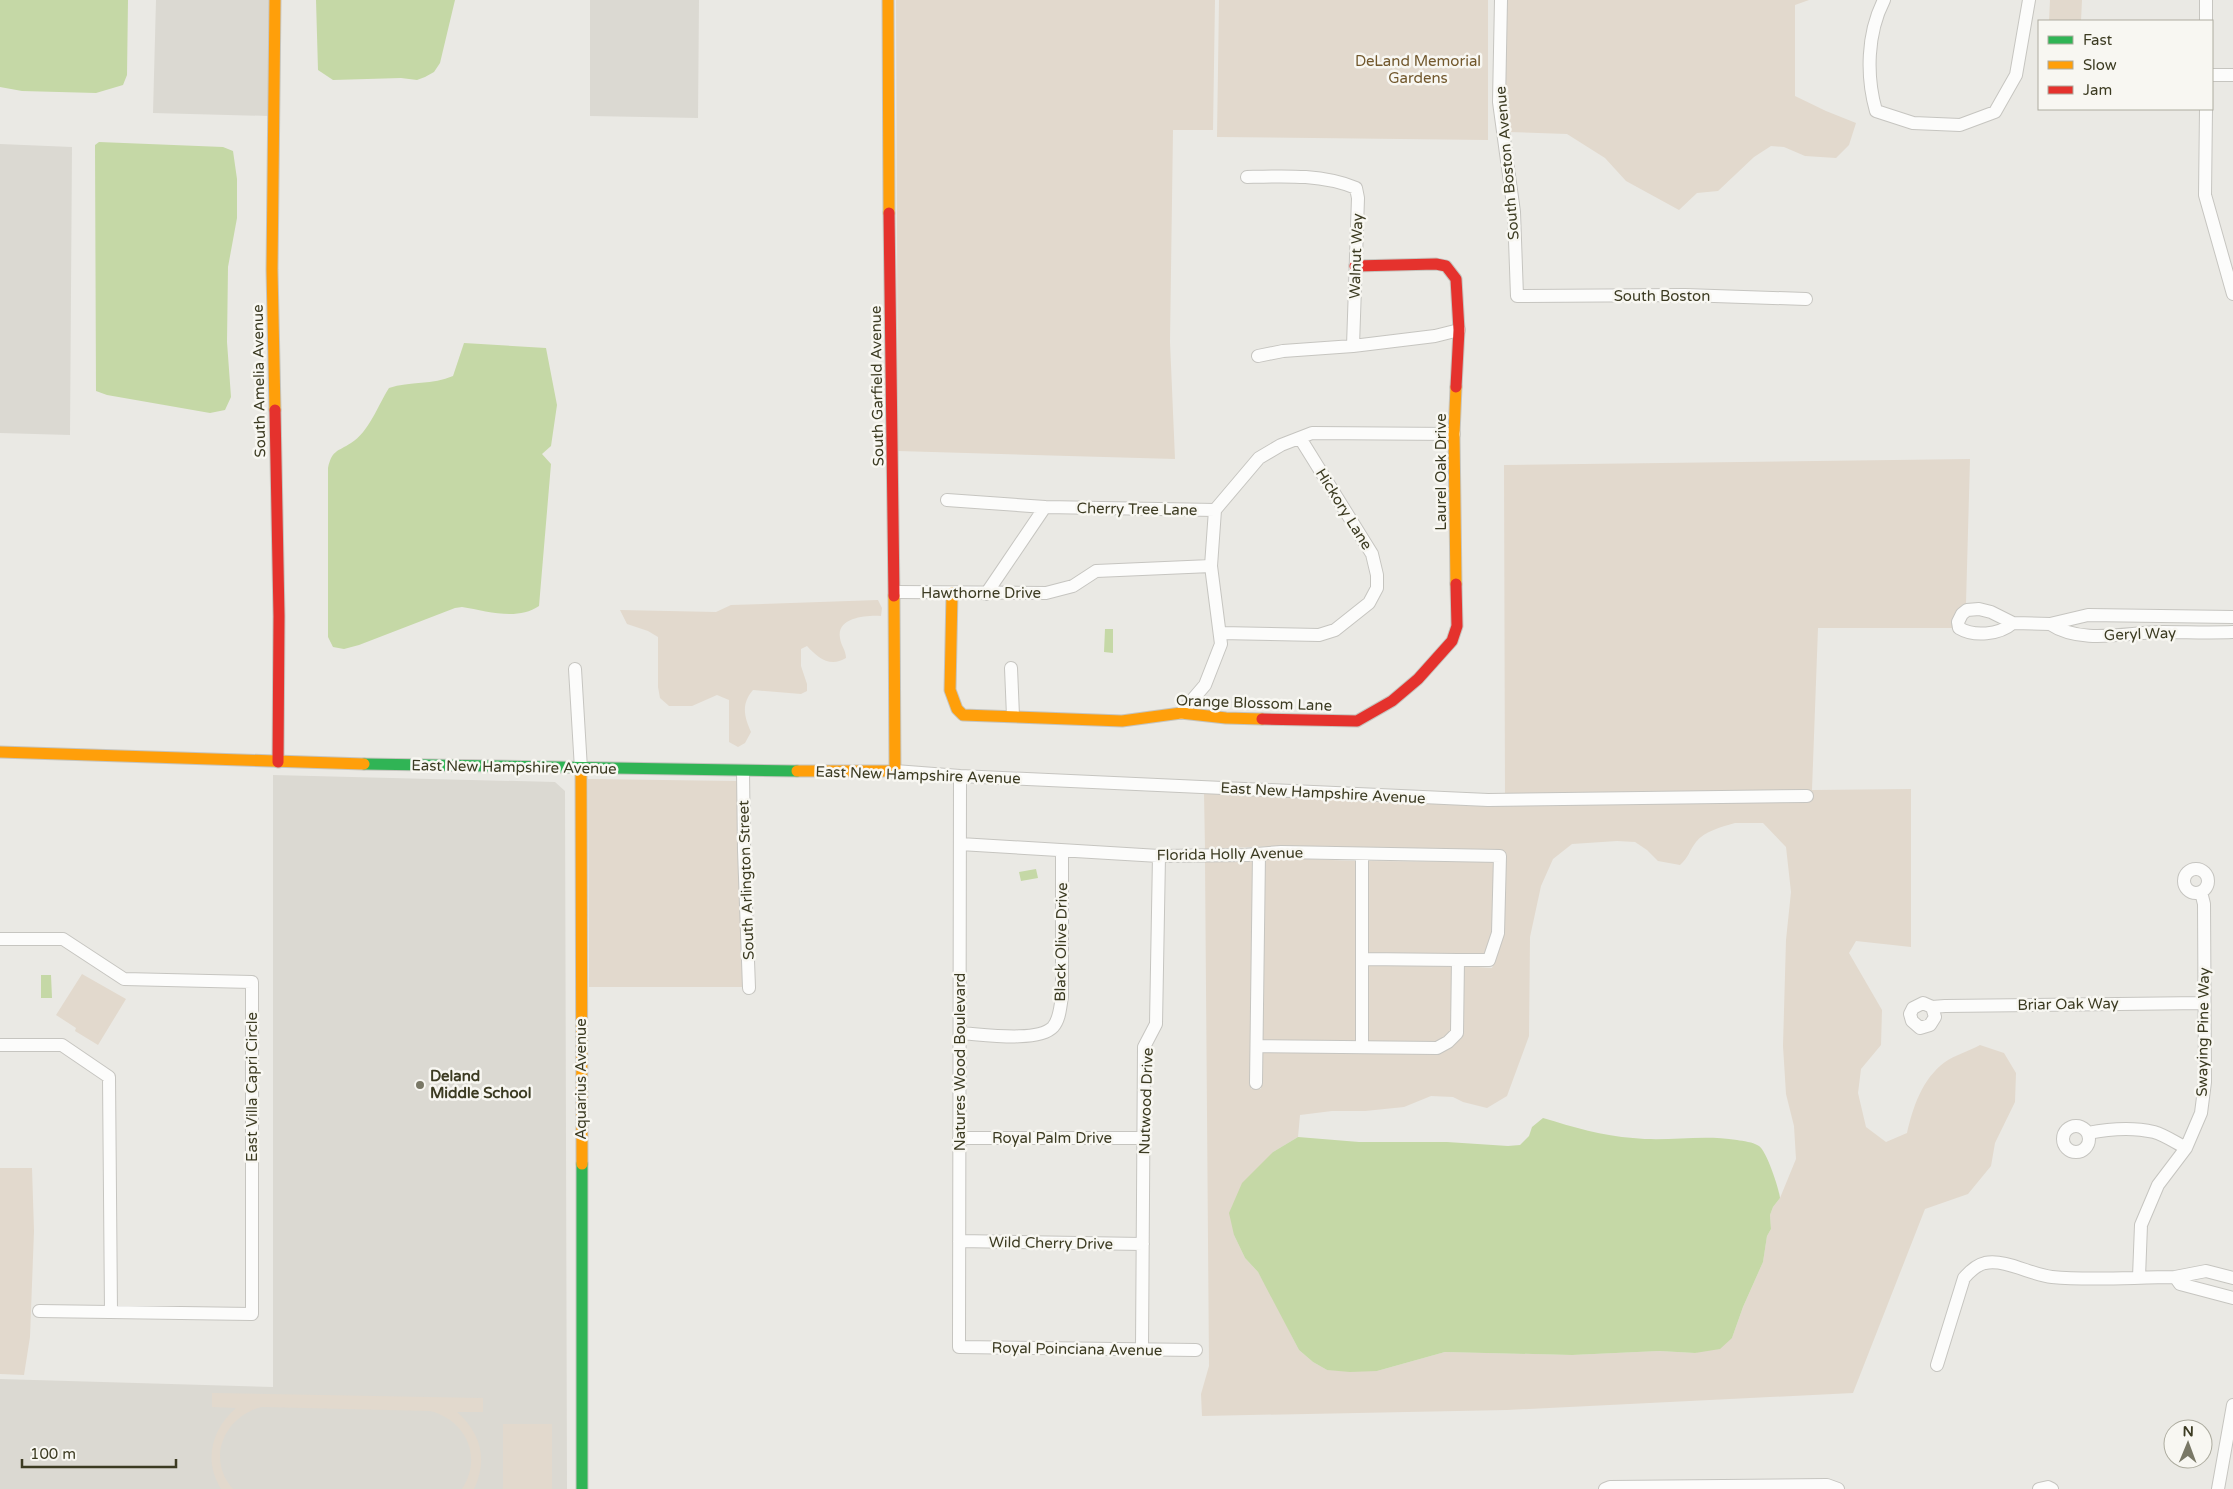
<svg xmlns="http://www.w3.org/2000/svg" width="2233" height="1489" font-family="'Varela Round',sans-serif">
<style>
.built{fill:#dbd9d2}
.green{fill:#e2d9cd;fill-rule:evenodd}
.water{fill:#c5d8a6}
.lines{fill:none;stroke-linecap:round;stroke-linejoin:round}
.street-casing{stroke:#c6c5c0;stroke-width:14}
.fast-casing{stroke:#c5c4be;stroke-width:13}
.slow-casing{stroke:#c5c4be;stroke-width:13}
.jam-casing{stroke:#c5c4be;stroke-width:13}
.street{stroke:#fcfcfb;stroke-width:12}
.fast{stroke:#30b455;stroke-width:11}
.slow{stroke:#ff9f0a;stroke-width:11}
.jam{stroke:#e5322d;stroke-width:11}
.poi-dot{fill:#797866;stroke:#f8f7f2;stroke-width:2}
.labels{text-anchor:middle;stroke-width:5;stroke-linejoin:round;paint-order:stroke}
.park-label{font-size:15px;fill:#72582d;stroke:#f8f7f2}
.street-label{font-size:15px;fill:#3c3b22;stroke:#f8f7f2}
.poi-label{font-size:15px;font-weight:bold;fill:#3c3b22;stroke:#f8f7f2;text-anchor:start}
</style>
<rect width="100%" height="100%" fill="#eae9e4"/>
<path class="built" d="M156,0H270L269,116L153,113Z
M590,0H699L698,118L590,116Z
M0,144L72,147L70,435L0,433Z
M273,775L555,782L565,791L567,1489H0V1379L273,1387Z"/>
<path class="green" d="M896,0H1215L1213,130H1173L1170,342L1175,459L898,451Z
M1219,0H1488V140L1217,137Z
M1507,0H1809L1795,5V96L1826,111L1856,123L1849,145L1836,158L1805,156L1784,147L1771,146L1754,157L1718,191L1697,193L1679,210L1626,181L1605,158L1567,134L1508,132L1504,102Z
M2050,0H2082L2081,21H2049Z
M1970,459L1966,604L1953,628H1818L1812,790L1911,789V947L1856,941L1849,953L1882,1010L1881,1045L1861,1069L1858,1093L1866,1127L1886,1142L1907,1133C1913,1107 1922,1079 1945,1062C1955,1055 1969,1051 1980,1045L2004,1053L2016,1073L2015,1102L1995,1143L1991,1166L1968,1194L1925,1209L1853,1393L1507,1410L1202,1416L1201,1394L1209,1366L1205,861L1253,860L1251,1089H1261L1262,1052L1439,1053L1452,1046L1463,966L1492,968L1503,935L1505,851L1281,846L1205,849L1204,793L1505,796L1504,465ZM1735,823H1763L1786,847L1791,892L1786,940L1783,1046L1786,1094L1794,1126L1796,1159L1780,1198L1773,1207L1770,1215L1771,1229L1767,1236L1763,1262L1743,1307L1732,1338L1695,1353L1659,1351L1572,1355L1445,1352L1377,1371L1327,1370L1313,1362L1299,1350L1269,1291L1258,1272L1245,1258L1234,1235L1273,1152L1298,1137L1300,1115L1332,1111H1365L1404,1107L1431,1096L1453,1097L1463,1102L1487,1108L1507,1096L1529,1036L1530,937L1541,886L1553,859L1572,844L1617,841L1635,842L1647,850L1658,861L1680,865C1689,857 1689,851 1696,842C1704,831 1722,827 1735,823Z
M878,600L882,608L881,616C868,615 836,617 840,638C841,646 846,650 846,658C830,668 818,658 807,646L801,649V666L807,684V691L801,694L753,690C741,704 744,716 751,732L745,743L738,747L729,742V700L717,695L692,706H669L660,698L658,687V637L648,631L627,624L620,610L716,612L731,605Z
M588,779L738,781L744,987H589Z
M1281,858L1356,861L1357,1041L1262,1040L1264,859Z
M1367,861L1494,862L1493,932L1485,954L1367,953Z
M1367,965L1452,966L1451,1030L1445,1037L1436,1042L1367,1041Z
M82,974L126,999L98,1045L75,1031L76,1028L56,1015Z
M0,1168H32L34,1231L30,1337L24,1375L0,1374Z
M212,1393L483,1398V1412H457C481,1433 488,1460 474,1489H462C483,1457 466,1420 430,1411L262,1407C224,1416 206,1459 233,1489H221C203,1460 212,1429 236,1408L212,1407Z
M503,1424H552V1489H503Z"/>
<path class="water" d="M0,0H128L127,75L123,85L96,93L22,91L0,87Z
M316,0H455L440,63L434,72L425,77L417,80L401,78L333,80L318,70Z
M99,142L223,147L233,151L237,179V218L228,267L227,342L231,397L225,410L210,413L107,395L96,391L95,145Z
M464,343L546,348L557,405L551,446L542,454L551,464L539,606C517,621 487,611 462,607L455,608L359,645L344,649L333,647L328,637V468C332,450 337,452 351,443C369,432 378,405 389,388C410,381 433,385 453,376Z
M1105,629H1113V653L1104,652Z
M1036,869L1038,878L1021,881L1019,872Z
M41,975H51L52,998H41Z
M1543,1118C1573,1127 1603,1136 1633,1138C1669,1142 1700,1134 1737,1140C1743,1141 1753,1142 1759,1146C1766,1150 1779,1188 1780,1198L1773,1207L1770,1215L1771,1229L1767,1236L1763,1262L1743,1307L1732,1338L1720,1349L1695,1353L1659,1351L1572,1355L1445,1352L1377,1371L1350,1372L1327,1370L1313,1362L1299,1350L1258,1272L1245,1258L1234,1235L1229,1213L1242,1183L1273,1152L1298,1137L1359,1142H1447L1508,1146L1520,1145L1529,1136L1532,1127Z"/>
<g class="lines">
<defs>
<path id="street" d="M1501,0L1499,102L1514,212L1517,296L1685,295L1806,299
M1884,0C1867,33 1866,76 1876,111L1913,123L1960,125L1995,112L2016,75L2029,0
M2206,0V21
M2212,75H2233
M2206,109L2205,195L2233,294
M1247,177C1284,176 1322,174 1356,188L1358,198L1353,346L1283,351L1258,356
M1353,346L1435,336L1459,330
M947,500L1045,507
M896,592L1046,593L1073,586L1096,571L1211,566
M986,594L1045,507L1215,510L1259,458L1281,445L1312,433L1454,434
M2013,623C1999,635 1974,637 1959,628L1958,622L1962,614L1967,610L1979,609L1991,612L2013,623L2050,624L2088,615L2233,617
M2050,624C2081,645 2128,632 2163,632C2187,632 2210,633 2233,632
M1220,633L1319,635L1335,630L1369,603L1377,588V575L1372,554L1300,438
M1011,668L1013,716
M575,669L581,769
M1181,713L1205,685L1221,644L1211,566L1215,510
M743,771L744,850L749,988
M895,771L960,776L1488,800L1807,796
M960,776L959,1347L1196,1350
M960,844L1159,856L1244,855L1281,852L1500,856L1498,933L1489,960H1458
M1362,855V959
M2184 881a12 12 0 1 1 24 0a12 12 0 1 1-24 0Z
M0,939H63L124,979L252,982V1314L39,1311
M1932,1007L1935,1017L1930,1025L1920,1028L1912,1021L1910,1014L1913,1008L1923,1003L1932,1007L1945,1006L2204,1003
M960,1033C981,1034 1038,1043 1053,1027C1060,1019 1060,1007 1062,997V851
M0,1045H62L109,1077L111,1312
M1257,1046L1437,1048L1448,1042L1457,1033L1458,960L1362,959V1047
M1256,1083L1259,854
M2063 1139a13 13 0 1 1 26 0a13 13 0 1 1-26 0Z
M2088,1133C2108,1129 2133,1127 2154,1132C2165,1135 2176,1143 2186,1148
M959,1138H1144
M959,1241L1143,1244
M2139,1277L2141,1225L2158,1185L2186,1148L2201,1113L2205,1082L2204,904L2201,892
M2233,1278L2206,1271L2175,1277L2180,1284L2233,1298
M1142,1349L1144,1047L1156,1024L1159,856
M1937,1365L1964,1278C1970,1271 1976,1265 1985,1263C2007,1259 2031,1275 2052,1277C2093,1281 2134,1277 2175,1277
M1605,1489L1610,1487L1827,1485L1838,1489
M2039,1489L2048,1487L2052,1489
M2218,1489L2233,1405"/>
<path id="fast" d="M364,764L797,771
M582,1164V1489"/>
<path id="slow" d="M888,0L889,213
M1456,387L1454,434L1456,584
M275,410L272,270L275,0
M952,593L950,690L957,709L963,715L1122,721L1181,713L1226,718L1262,719
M0,752L364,764
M581,769L582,1164
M797,771H895L894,596"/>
<path id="jam" d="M889,213L894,596
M1355,266L1436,264L1446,266L1456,279L1459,330L1456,387
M275,410L279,616L278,762
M1262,719L1357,721L1392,701L1418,679L1452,641L1457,626L1456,584"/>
</defs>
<use href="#street" class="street-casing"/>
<use href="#fast" class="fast-casing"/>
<use href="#slow" class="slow-casing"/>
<use href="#jam" class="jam-casing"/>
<use href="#street" class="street"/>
<use href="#fast" class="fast"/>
<use href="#slow" class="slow"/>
<use href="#jam" class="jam"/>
</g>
<circle class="poi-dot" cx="420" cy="1085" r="5"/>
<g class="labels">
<g class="park-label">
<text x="1418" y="66">DeLand Memorial<tspan x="1418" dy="17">Gardens</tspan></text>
</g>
<g class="street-label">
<text transform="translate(1507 163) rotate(-95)" y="5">South Boston Avenue</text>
<text transform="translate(1356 256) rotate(-88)" y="5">Walnut Way</text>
<text x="1662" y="301">South Boston</text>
<text transform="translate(259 381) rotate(-91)" y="5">South Amelia Avenue</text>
<text transform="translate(877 386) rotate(-91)" y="5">South Garfield Avenue</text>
<text transform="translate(1441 472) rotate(-90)" y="5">Laurel Oak Drive</text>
<text transform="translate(1137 509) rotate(1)" y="5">Cherry Tree Lane</text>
<text transform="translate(1344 509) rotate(58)" y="5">Hickory Lane</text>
<text x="981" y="598">Hawthorne Drive</text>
<text transform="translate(2140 634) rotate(-2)" y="5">Geryl Way</text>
<text transform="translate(1254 703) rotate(2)" y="5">Orange Blossom Lane</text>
<text transform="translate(514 767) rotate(1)" y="5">East New Hampshire Avenue</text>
<text transform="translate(918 775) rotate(2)" y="5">East New Hampshire Avenue</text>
<text transform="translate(1323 793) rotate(3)" y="5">East New Hampshire Avenue</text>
<text transform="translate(1230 854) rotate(-1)" y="5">Florida Holly Avenue</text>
<text transform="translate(746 880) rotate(-92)" y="5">South Arlington Street</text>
<text transform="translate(1061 942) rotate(-89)" y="5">Black Olive Drive</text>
<text transform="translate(2068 1004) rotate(-1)" y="5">Briar Oak Way</text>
<text transform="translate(2203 1032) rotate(-89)" y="5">Swaying Pine Way</text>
<text transform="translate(960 1062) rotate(-90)" y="5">Natures Wood Boulevard</text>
<text transform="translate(581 1079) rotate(-90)" y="5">Aquarius Avenue</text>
<text transform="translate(252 1087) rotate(-90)" y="5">East Villa Capri Circle</text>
<text transform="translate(1146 1101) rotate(-88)" y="5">Nutwood Drive</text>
<text x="1052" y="1143">Royal Palm Drive</text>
<text transform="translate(1051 1243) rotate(1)" y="5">Wild Cherry Drive</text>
<text transform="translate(1077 1349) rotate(1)" y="5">Royal Poinciana Avenue</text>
</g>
<g class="poi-label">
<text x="430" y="1081">Deland<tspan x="430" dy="17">Middle School</tspan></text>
</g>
</g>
<rect x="2038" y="20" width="175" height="90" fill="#f8f7f2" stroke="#adac9f"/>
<rect x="2048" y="36" width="25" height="8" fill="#30b455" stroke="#adac9f"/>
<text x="2083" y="45" font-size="15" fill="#3c3b22">Fast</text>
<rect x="2048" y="61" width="25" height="8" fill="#ff9f0a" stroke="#adac9f"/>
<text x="2083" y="70" font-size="15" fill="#3c3b22">Slow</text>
<rect x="2048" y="86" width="25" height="8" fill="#e5322d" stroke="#adac9f"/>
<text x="2083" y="95" font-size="15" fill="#3c3b22">Jam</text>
<g transform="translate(2188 1444) rotate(1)"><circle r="24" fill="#f8f7f2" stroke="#adac9f"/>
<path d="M0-4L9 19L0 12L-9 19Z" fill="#797866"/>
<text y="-8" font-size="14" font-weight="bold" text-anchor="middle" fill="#3c3b22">N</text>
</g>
<path d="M22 1459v8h154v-8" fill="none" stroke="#3c3b22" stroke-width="2.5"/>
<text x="30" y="1459" font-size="15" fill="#3c3b22" stroke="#f8f7f2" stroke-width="4" paint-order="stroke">100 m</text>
</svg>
